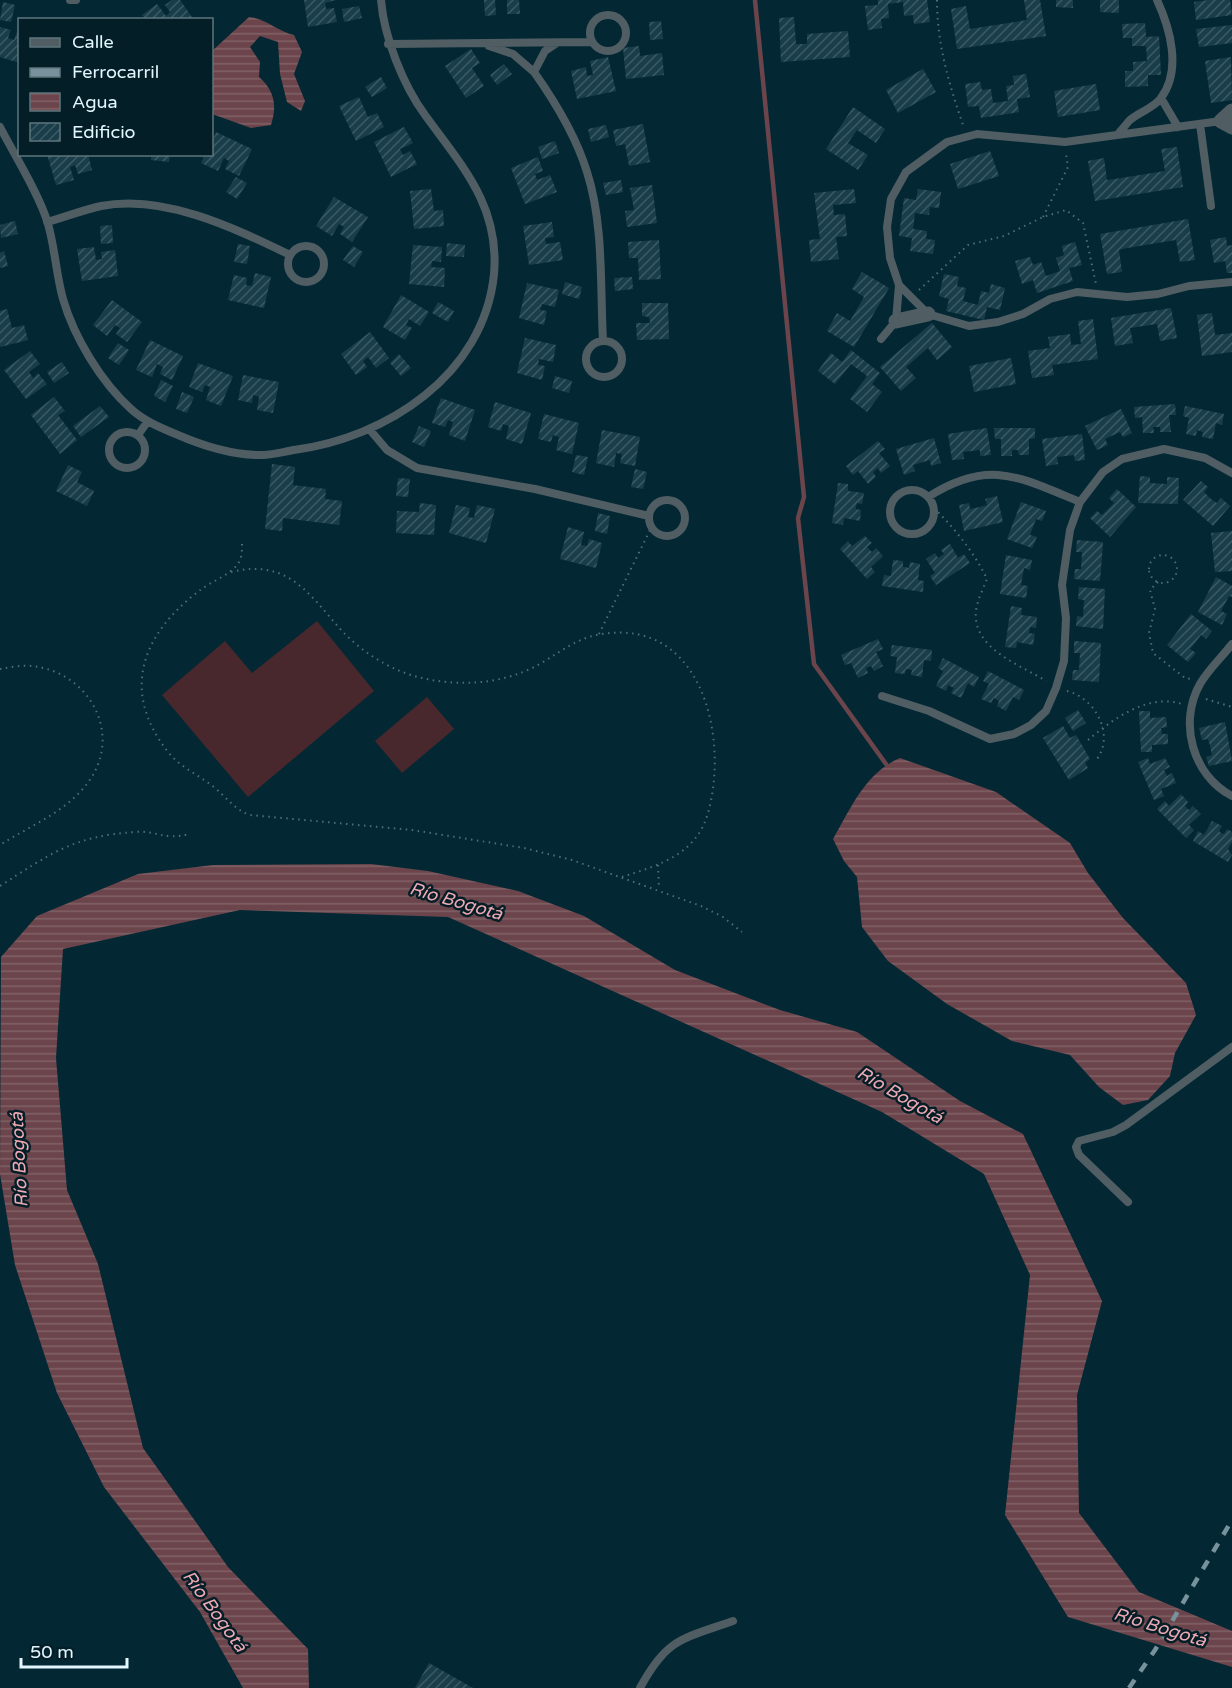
<svg xmlns="http://www.w3.org/2000/svg" width="1232" height="1688" font-family="'Varela Round',sans-serif">
<style>
.grass{fill:#48282d}
.water{fill:url(#water-rules)}
.lines{fill:none;stroke-linecap:round;stroke-linejoin:round}
.stream{stroke:#6b454b;stroke-width:4.5}
.building{fill:url(#building-hatch)}
.path{stroke:#4f6e78;stroke-width:2;stroke-dasharray:1.5 4.5;stroke-linecap:butt}
.service{stroke:#505e64;stroke-width:8}
.minor{stroke:#505e64;stroke-width:15}
.rail{stroke:#77929c;stroke-width:4.5;stroke-dasharray:10 10;stroke-linecap:butt}
.labels{text-anchor:middle;stroke-width:5;stroke-linejoin:round;paint-order:stroke}
.water-label{font-size:18px;font-style:italic;fill:#eea9b2;stroke:#041e27}
</style>
<defs>
<pattern id="water-rules" width="6" height="5" patternUnits="userSpaceOnUse" patternTransform="scale(1.5)"><rect width="6" height="5" fill="#6b454b"/><path d="M0 2.5h6" fill="none" stroke="#806166"/></pattern>
<pattern id="building-hatch" width="6" height="6" patternUnits="userSpaceOnUse" patternTransform="scale(1.5)"><rect width="6" height="6" fill="#1a3d4a"/><path d="M-1 1l2-2M0 6l6-6M5 7l2-2" fill="none" stroke="#3b5a65"/></pattern>
</defs>
<rect width="100%" height="100%" fill="#032834"/>
<path class="grass" d="M317,621L374,691L248,797L162,695L225,641L252,673Z
M427,697L454,729L402,773L375,741Z"/>
<path class="water" d="M249,17C265,18 277,31 294,35L302,52L294,74L305,101L301,111L287,102L280,74L278,42L260,36L250,47L260,62L259,77C275,91 277,106 271,125L251,128L212,114V51Z
M900,758L996,792L1070,843L1088,873L1123,918L1186,983L1196,1015L1175,1053L1170,1076L1148,1100L1123,1105L1099,1087L1070,1055L1012,1041L947,1004L888,961L862,927L857,877L844,861L833,839C851,808 866,772 900,758Z
M371,864L428,871L518,891L584,916L675,970L780,1010L857,1032L960,1101L1023,1134L1102,1301L1077,1395L1079,1513L1139,1592L1232,1631V1667L1068,1617L1005,1515L1030,1275L984,1174L882,1112L448,917L240,910L63,949L56,1058L67,1190L98,1264L143,1448L228,1567L308,1649L309,1688H243L200,1612L104,1487L57,1393L15,1265L0,1174L1,957L37,916L138,874L213,865Z"/>
<g class="lines">
<path class="stream" d="M755,0L804,497L798,518L814,664L886,764"/>
</g>
<path class="building" d="M172,0H180L194,20H146L142,15L157,4L166,16L170,12L165,5Z
M304,0H336L325,3L326,9L334,8L337,22L308,27Z
M484,0H495L496,15L485,16Z
M507,0H519L520,14H507Z
M878,0H927L930,22L914,24L913,15L904,16L903,2L888,4L889,18L881,19L882,28L868,30L865,6L878,5Z
M1024,0H1040L1046,36L957,49L951,9L966,6L970,29L1027,20Z
M1056,0H1073V8L1056,7Z
M1100,0H1119V13L1100,12Z
M1209,0H1230L1232,15L1196,20L1194,2Z
M3,2L15,5L11,22L0,20Z
M359,6L362,18L344,22L342,9Z
M794,17L796,44H807V34L848,31L850,57L781,62L779,18Z
M661,21L663,39L650,40L649,22Z
M20,23V63L0,57V27L11,30L8,38L14,40Z
M1145,23L1146,37L1159,36L1161,75H1148V86L1125,87V71H1133V62L1147,61L1146,46H1132V38H1123L1122,24Z
M1232,25V43L1199,47L1196,29Z
M639,46L640,56L662,53L664,75L626,79L623,48Z
M471,49L480,63L472,68L484,86L466,98L445,66Z
M608,57L616,91L577,99L571,71L586,67L587,76L593,75L590,61Z
M1231,57L1232,100L1211,103L1205,61Z
M504,64L512,74L497,85L490,75Z
M923,69L936,92L898,113L886,90Z
M1026,74L1030,97L1017,99L1019,112L981,118L979,106L968,107L965,84L980,82L982,90L991,89L993,103L1008,101L1006,86L1014,85L1013,76Z
M381,77L387,88L372,97L365,87Z
M1096,84L1100,110L1058,117L1054,91Z
M359,97L368,117L377,113L384,127L356,141L339,106Z
M853,107L885,129L876,143L857,130L848,143L868,155L858,170L826,149Z
M643,124L650,162L629,166L625,144L616,146L613,130Z
M606,125L609,137L591,142L588,129Z
M404,127L413,143L400,149L403,155L410,151L417,164L391,177L374,142Z
M216,132L252,149L239,176L225,169L229,161L224,158L218,171L201,163L205,154H212V142Z
M555,141L559,153L542,159L538,147Z
M1177,147L1183,187L1095,201L1088,161L1104,158L1107,180L1115,179L1165,171L1161,149Z
M990,151L999,176L958,189L950,164Z
M47,154H88L92,170L78,174L75,165L70,167L74,180L56,185Z
M151,154H170L169,162L151,160Z
M538,157L543,171L535,174L537,180L550,175L557,192L525,204L511,168Z
M236,177L247,183L237,199L226,192Z
M621,180L623,192L606,195L603,183Z
M652,185L657,223L627,227L625,211L634,210L630,188Z
M431,189L434,211L443,210L444,226L414,229L410,191Z
M854,189L856,203L833,205L834,215L845,214L847,236L836,237L839,259L811,262L809,240L820,239L814,193Z
M918,189L941,192L939,208L930,207L929,215L915,213L913,229L927,231L926,239L935,240L933,254L910,251L912,238L899,236L904,198L916,200Z
M334,197L368,217L352,242L340,234L344,227L339,224L332,236L316,226Z
M1188,219L1195,260L1180,262L1176,240L1127,248L1119,250L1122,272L1107,274L1100,234Z
M15,221L18,234L1,238L0,225Z
M552,222L554,237L545,238L546,244L560,242L563,260L529,265L523,226Z
M112,225L113,243L101,244L100,226Z
M1226,237L1227,246L1232,245V273H1227L1225,261L1214,263L1210,240Z
M659,240L661,279L639,280L638,258H629L628,242Z
M1075,242L1082,265L1069,268L1073,281L1037,293L1033,280L1022,284L1015,261L1030,257L1033,265L1041,262L1046,276L1060,271L1056,258L1064,255L1062,246Z
M447,243L465,245L464,257L446,256Z
M238,244L250,246L247,264L234,262Z
M413,245L442,247L441,262L432,261L431,267L445,268L444,287L409,284Z
M353,246L363,252L354,267L343,260Z
M94,247L96,260L102,259L101,252L115,250L118,276L82,281L77,249Z
M4,251L8,266L0,268V253Z
M862,272L889,288L854,347L827,331L837,313L850,321L864,297L852,289Z
M255,273L271,277L264,308L228,300L234,275L247,278L246,285L252,286Z
M944,274L959,277L957,286L966,288L963,301L978,305L981,291L989,293L991,284L1005,288L1000,310L987,307L984,320L946,311L949,299L939,296Z
M632,277L633,289L615,291L614,278Z
M565,282L582,287L579,299L562,294Z
M527,283L559,290L555,307L542,304L540,310L547,311L544,325L519,318Z
M401,295L429,312L420,326L409,319L406,325L412,328L405,340L383,327Z
M112,300L142,322L127,342L116,334L120,328L115,325L107,336L93,325Z
M438,302L454,311L448,322L432,313Z
M642,303H668L669,339L637,340L636,323H650L649,317L642,316Z
M1171,308L1177,338L1160,341L1157,324L1130,328L1133,343L1115,346L1111,318Z
M7,309L12,328L24,325L28,340L0,347V311Z
M1212,313L1215,335L1232,333V352L1202,356L1197,315Z
M1093,319L1098,359L1052,365L1054,375L1032,378L1028,351L1050,348L1048,337L1070,334L1071,345L1081,344L1078,321Z
M932,323L952,347L937,360L928,348L906,367L916,378L901,391L880,367Z
M370,332L389,358L376,368L368,357L363,361L367,367L356,375L341,354Z
M525,338L556,345L553,362L539,359L538,365L545,366L542,380L517,373Z
M150,340L183,356L172,380L160,374L163,367L157,364L152,377L136,370Z
M118,343L129,350L119,365L108,358Z
M851,350L880,373L872,384L882,392L867,412L850,399L867,376L851,364L835,384L818,371L831,353L842,362Z
M30,351L40,364L29,372L33,378L38,373L47,384L26,399L4,370Z
M399,354L411,368L401,376L390,363Z
M1011,358L1016,384L974,392L969,366Z
M62,362L69,373L54,383L47,372Z
M198,363L233,376L221,406L206,400L210,387L205,385L202,392L189,387Z
M243,375L279,382L273,413L257,410L259,397L253,395L252,403L238,400Z
M555,376L572,381L569,393L552,388Z
M161,380L173,386L165,402L154,396Z
M182,392L194,397L187,413L176,409Z
M54,397L65,411L58,415L77,440L60,454L31,415Z
M441,398L475,410L465,441L449,435L453,422L448,420L445,427L432,423Z
M495,402L531,413L522,444L506,439L509,426L503,424L501,431L488,427Z
M1175,404L1176,415H1169L1171,432H1160V427H1153L1154,433H1143L1142,417L1135,418L1134,407Z
M100,406L109,417L81,437L73,426Z
M1185,406L1224,414L1222,425L1216,423L1213,439L1202,437L1203,432L1197,430L1196,436L1186,434L1189,418L1183,416Z
M1121,409L1132,433L1123,437L1120,432L1105,439L1108,445L1097,450L1085,426Z
M544,414L579,423L572,454L556,450L559,437L553,435L551,442L538,439Z
M419,426L431,431L424,447L412,442Z
M987,428L991,455L980,456V450L963,452L964,459L952,460L948,434Z
M994,428H1035V438L1029,439V455H1019L1018,450H1012V456H1001V439H995Z
M602,430L640,437L635,466L620,463L622,454L616,453L614,467L596,463Z
M1082,434L1085,460L1075,461L1074,455L1057,457L1058,464L1046,466L1042,439Z
M934,438L941,463L931,466L930,460L913,465L915,471L904,475L896,449Z
M878,441L885,449L879,453L890,466L881,473L878,468L873,472L876,477L868,484L858,471L853,475L846,466Z
M576,455L588,457L584,475L572,472Z
M272,464L295,467L293,485L326,489L325,499L342,501L339,525L283,518L282,531L265,529Z
M68,465L82,472L77,482L94,491L87,506L56,491Z
M635,469L647,472L643,489L631,487Z
M1140,476L1150,477V483L1167,484V477L1179,478L1178,504L1138,503Z
M398,478L410,479L408,497L396,496Z
M1201,481L1208,487L1204,492L1211,499L1217,503L1221,498L1230,506L1213,526L1183,500Z
M838,483L848,484V491L864,493L862,504L857,503L856,506V509L861,510L860,521L844,518L843,525L832,523Z
M1117,489L1136,507L1110,537L1090,518L1097,511L1102,515L1114,503L1109,498Z
M997,496L1003,522L964,531L959,505L969,503L970,509L980,507L987,505L985,499Z
M1021,502L1046,511L1042,521L1036,519L1030,535L1037,537L1032,548L1007,539Z
M420,503L436,505L434,535L396,533L397,511L419,512Z
M456,505L470,508L468,517L474,518L477,505L495,509L486,543L449,533Z
M598,513L610,516L607,534L595,531Z
M568,527L584,532L581,545L587,546L589,539L602,543L596,568L560,559Z
M1232,531V571L1215,572L1211,533Z
M865,536L872,543L867,547L872,552L876,548L883,556L871,567L875,572L867,579L840,549L848,541L852,546Z
M1077,540L1103,542L1100,581L1074,579L1075,569H1081L1082,552H1076Z
M950,544L958,558L964,554L970,563L936,585L930,576L935,573L926,559L935,553L938,558L944,554L941,550Z
M1006,555L1032,560L1030,570L1024,568L1021,585L1028,586L1026,598L1000,594Z
M893,560L903,561V567H906L909,568L910,562L920,564L918,580L924,581L923,592L882,586L884,575L891,576Z
M1216,577L1232,586V597L1229,596L1221,611L1227,614L1222,625L1198,612Z
M1079,587L1105,589L1103,629L1076,626L1077,616L1083,617L1084,600L1078,599Z
M1011,606L1022,608L1021,615L1037,617L1036,628L1030,627L1029,633L1035,634L1033,645L1017,642L1016,648L1005,647Z
M1191,614L1212,631L1206,639L1201,635L1195,643L1190,649L1196,653L1188,662L1167,645Z
M878,639L883,649L876,652L883,666L874,671L871,666L866,668L868,673L858,678L851,663L845,665L841,655Z
M1074,641L1101,643L1099,682L1072,680L1073,670H1079L1080,653H1074Z
M892,645L932,650L931,661L924,660L922,677L911,675L912,670L906,669L905,674L895,673L897,657L890,656Z
M943,658L979,677L974,687L968,683L961,698L951,693L954,688L948,685L946,691L936,686L943,671L938,668Z
M988,671L1024,690L1019,700L1013,697L1006,711L997,706L999,701L994,698L991,703L981,699L989,684L983,681Z
M1078,710L1086,723L1073,731L1065,718Z
M1139,711H1150V718L1166,717L1167,727L1161,728L1162,734H1168V744L1152,745V752H1141Z
M1225,722L1232,761L1209,766L1206,757L1212,755L1210,746L1208,739L1202,740L1199,728Z
M1063,726L1070,738L1076,735L1090,759L1085,763L1088,768L1069,780L1043,738Z
M1148,758L1150,764L1165,758L1170,767L1164,770L1167,776L1172,773L1176,783L1161,789L1164,796L1154,800L1138,762Z
M1181,794L1188,802L1185,806L1189,810L1193,806L1201,814L1189,825L1194,830L1186,838L1157,809L1165,801L1169,806Z
M1212,821L1222,826L1219,831L1221,833L1224,834L1227,829L1232,832V842L1228,849L1232,855L1228,862L1193,841L1198,831L1204,835Z
M429,1663L473,1688H415Z"/>
<g class="lines">
<path class="path" d="M937,0C937,44 949,84 963,125
M1043,217L1068,167L1066,154
M919,290L968,245L1004,236L1043,217L1066,210L1083,223L1096,284
M934,508C955,529 974,552 987,579C983,589 977,601 976,611C972,649 1021,665 1046,681
M242,544C242,551 242,559 237,565C228,576 210,582 199,591C142,634 120,691 168,752C181,768 199,775 215,788C227,798 235,810 250,815L412,830L524,848L572,860L701,906L723,917L742,932
M1149 569a14 14 0 1 1 28 0a14 14 0 1 1-28 0Z
M231,572C288,558 309,594 342,631C361,651 387,668 414,676C458,688 506,685 545,661C564,649 580,637 602,634C703,618 729,739 708,813C696,855 659,865 622,877
M1158,582L1150,590L1155,609L1149,633L1153,653L1185,678L1191,679
M599,634L651,528
M0,669C10,667 22,665 32,666C89,672 123,733 89,781C67,812 31,825 0,845
M1067,691C1095,698 1115,734 1097,759
M1206,699L1232,707
M1088,740C1113,719 1148,693 1182,704
M658,865L659,889
M0,886C50,854 73,836 135,832C157,830 164,841 189,834"/>
<path class="service" d="M70,0H76
M590 33a18 18 0 1 1 36 0a18 18 0 1 1-36 0Z
M388,44L592,42
M489,46L513,54L534,72L545,51L557,43
M534,72C556,103 576,136 587,172C604,225 600,286 603,341
M1161,98L1178,127
M1221,121L1065,142L977,134L947,142L906,172L891,199L887,227L890,258L899,285L928,314L969,326L998,322L1023,314L1050,299L1077,292L1127,297L1158,294L1189,286L1232,282
M1200,124L1211,206
M0,127C14,154 40,196 48,224C55,248 56,274 63,299C74,337 101,382 131,409C144,421 161,428 178,435C201,445 231,454 256,455C268,456 282,452 294,450C386,438 484,375 494,274C500,206 462,166 425,115C403,85 384,37 381,0
M1118,134C1122,130 1126,124 1130,120C1139,112 1154,108 1161,98C1182,70 1170,28 1157,0
M47,222C65,217 83,210 101,206C165,194 234,228 290,255
M288 264a18 18 0 1 1 36 0a18 18 0 1 1-36 0Z
M881,339L896,321L899,285
M586 359a18 18 0 1 1 36 0a18 18 0 1 1-36 0Z
M370,430L387,450L417,468L535,489L649,516
M109 450a18 18 0 1 1 36 0a18 18 0 1 1-36 0Z
M138,435L148,421
M890 512a22 22 0 1 1 44 0a22 22 0 1 1-44 0Z
M928,497C989,458 1019,477 1080,502
M649 518a18 18 0 1 1 36 0a18 18 0 1 1-36 0Z
M1232,644C1222,657 1208,670 1200,684C1178,723 1193,776 1232,796
M882,696L929,711L990,739L1014,734L1031,725L1046,711L1056,688L1064,661L1066,618L1062,585L1070,530L1080,502L1103,472L1122,459L1164,449L1205,458L1232,473
M1128,1202L1079,1155L1076,1147L1079,1141L1113,1132L1126,1125L1232,1047
M640,1688C667,1638 682,1639 733,1621"/>
<path class="minor" d="M1232,111L1221,121L1232,127
M896,321L928,314"/>
<path class="rail" d="M1129,1688L1155,1650L1232,1520"/>
</g>
<g class="labels">
<g class="water-label">
<text transform="translate(456 901) rotate(16)" y="6">Río Bogotá</text>
<text transform="translate(900 1095) rotate(30)" y="6">Río Bogotá</text>
<text transform="translate(19 1160) rotate(-93)" y="6">Río Bogotá</text>
<text transform="translate(215 1611) rotate(54)" y="6">Río Bogotá</text>
<text transform="translate(1160 1627) rotate(17)" y="6">Río Bogotá</text>
</g>
</g>
<rect x="18" y="18" width="195" height="138" fill="#041e27" stroke="#5e757d" stroke-width="1.5"/>
<rect x="30" y="38" width="30" height="9" fill="#505e64" stroke="#5e757d" stroke-width="1.5"/>
<text x="72" y="48" font-size="18" fill="#e4f7ff">Calle</text>
<rect x="30" y="68" width="30" height="9" fill="#77929c" stroke="#5e757d" stroke-width="1.5"/>
<text x="72" y="78" font-size="18" fill="#e4f7ff">Ferrocarril</text>
<rect x="30" y="93" width="30" height="18" fill="url(#water-rules)" stroke="#5e757d" stroke-width="1.5"/>
<text x="72" y="108" font-size="18" fill="#e4f7ff">Agua</text>
<rect x="30" y="123" width="30" height="18" fill="url(#building-hatch)" stroke="#5e757d" stroke-width="1.5"/>
<text x="72" y="138" font-size="18" fill="#e4f7ff">Edificio</text>
<path d="M21 1658v9h106v-9" fill="none" stroke="#e4f7ff" stroke-width="3"/>
<text x="30" y="1658" font-size="18" fill="#e4f7ff" stroke="#041e27" stroke-width="4.5" paint-order="stroke">50 m</text>
</svg>
